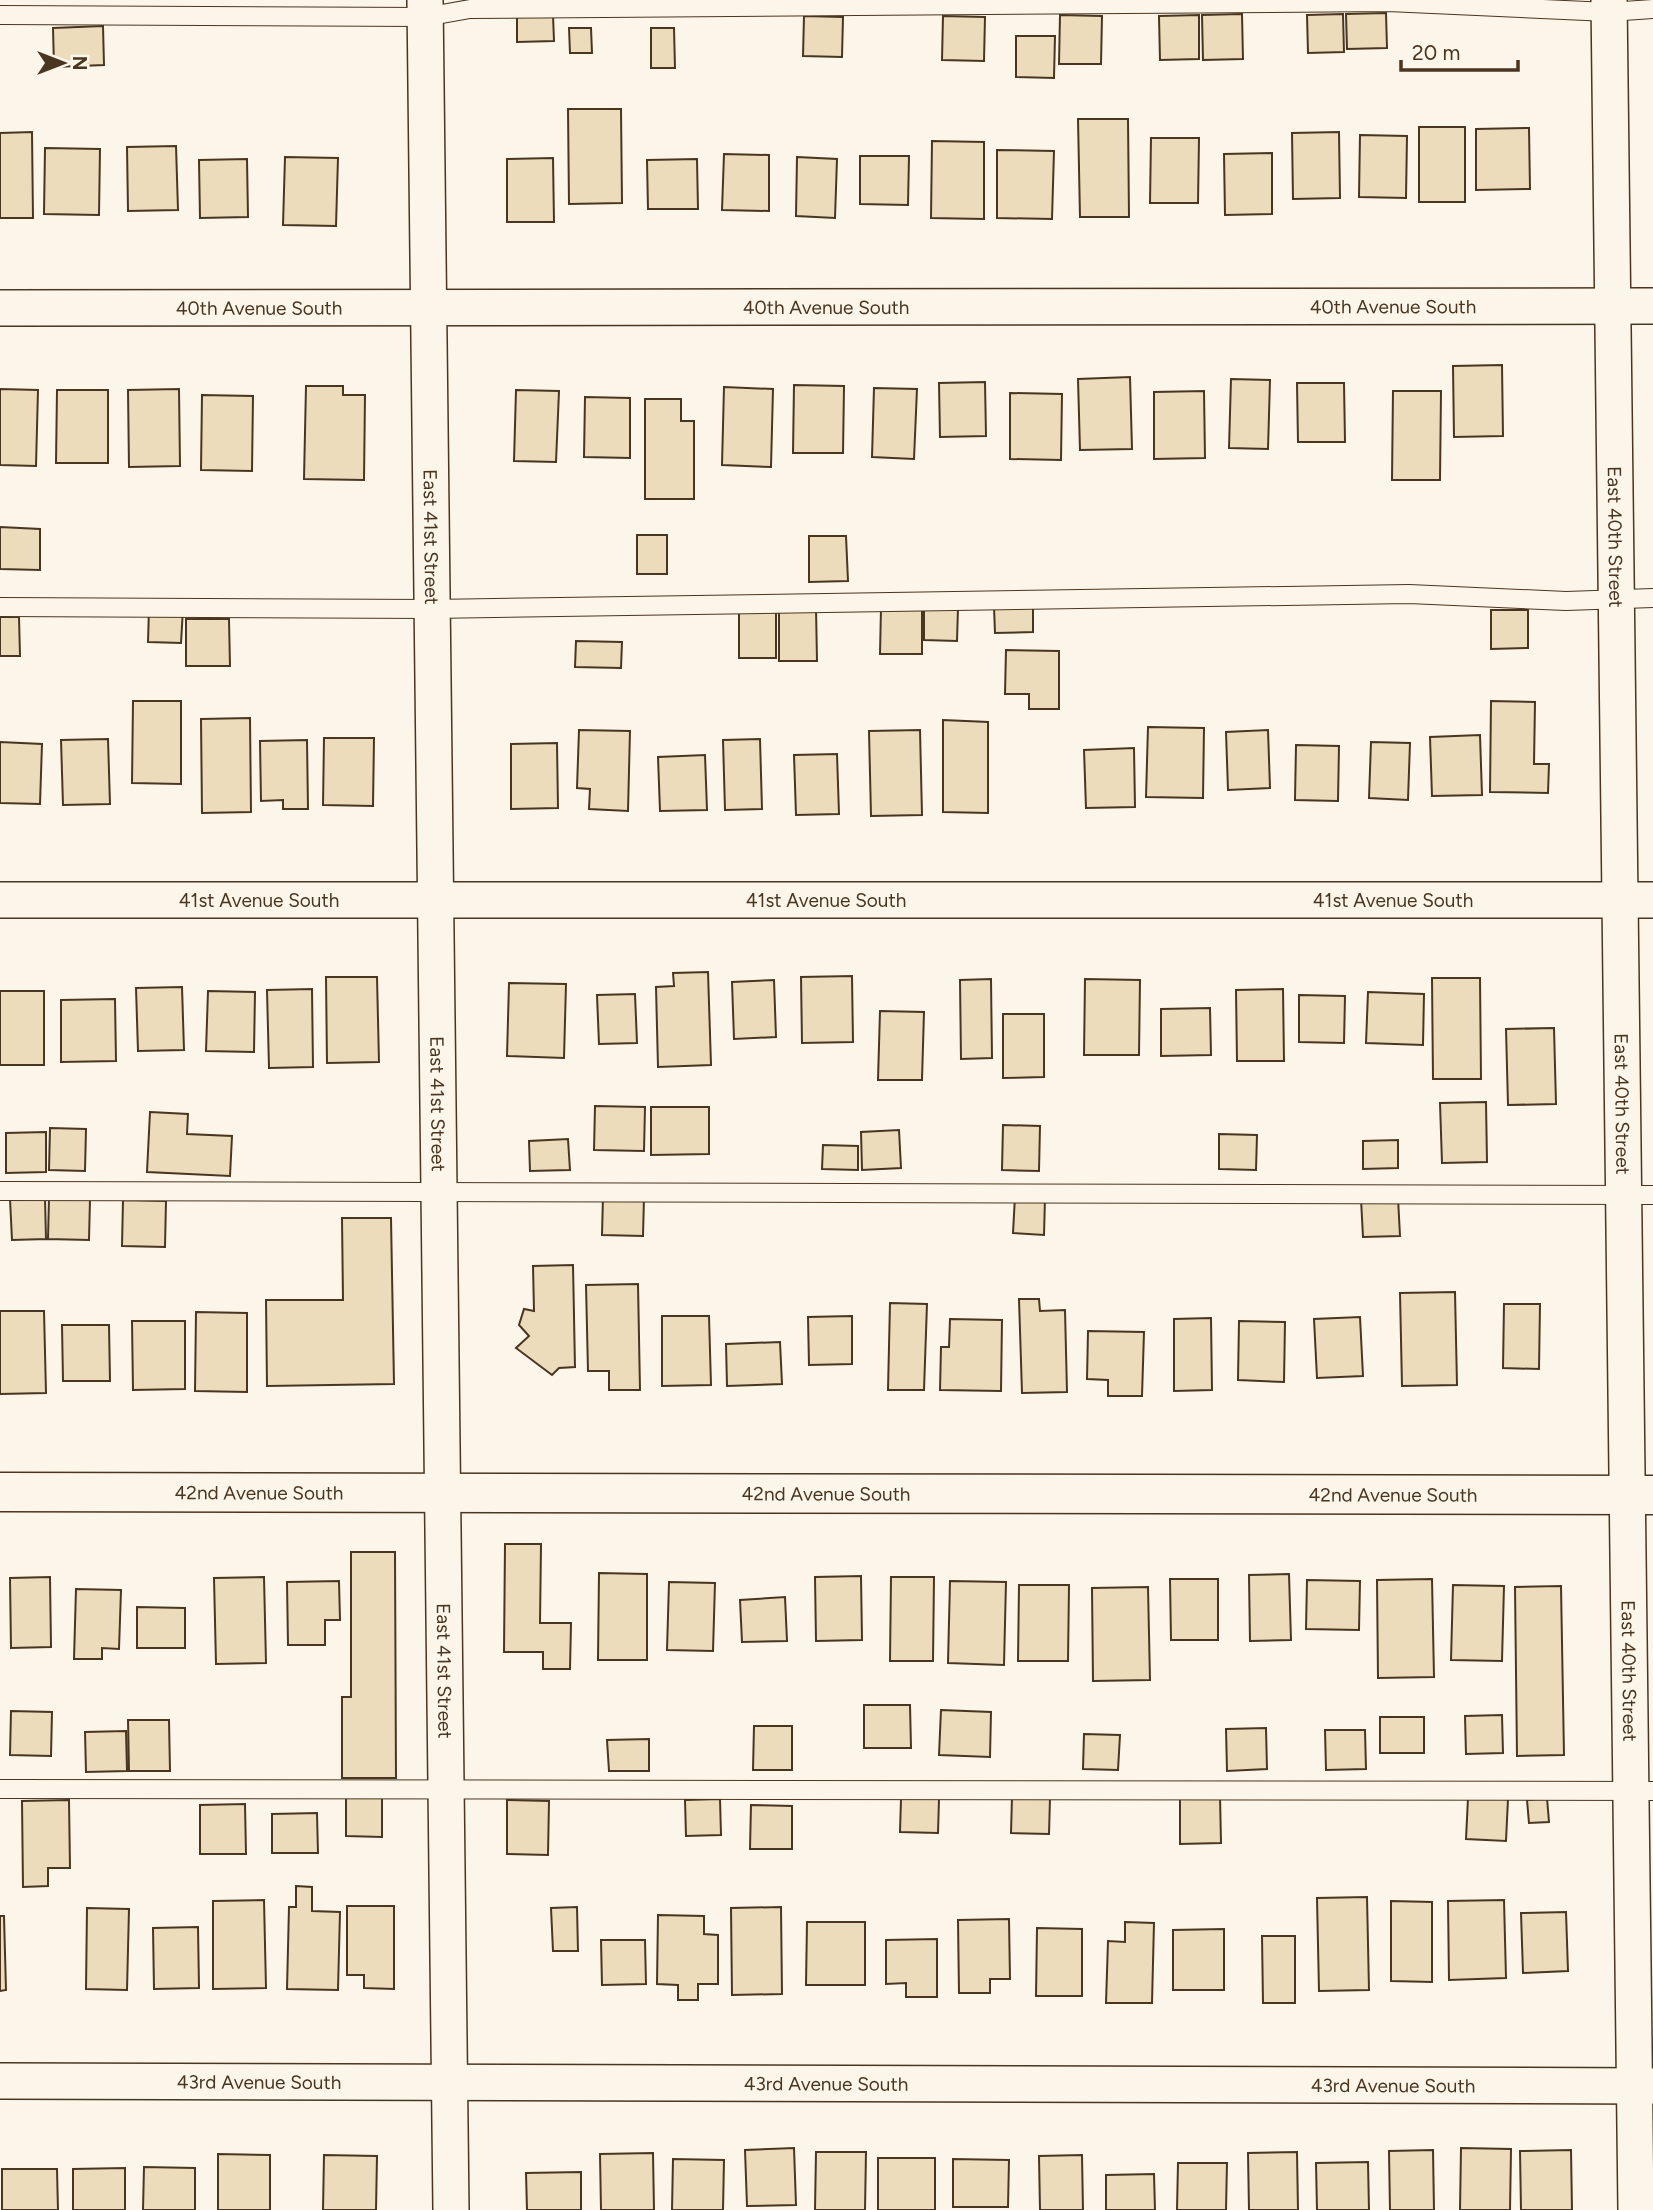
<svg xmlns="http://www.w3.org/2000/svg" width="1653" height="2210" font-family="Figtree,sans-serif">
<style>
.building{fill:#ecdcbc;stroke:#4a3520;stroke-width:2}
.lines{fill:none;stroke-linecap:round;stroke-linejoin:round}
.lane-casing{stroke:#4a3520;stroke-width:20}
.street-casing{stroke:#4a3520;stroke-width:38}
.secondary-casing{stroke:#4a3520;stroke-width:41}
.lane{stroke:#fbf6e9;stroke-width:18}
.street{stroke:#fbf6e9;stroke-width:35}
.secondary{stroke:#fbf6e9;stroke-width:38}
.labels{text-anchor:middle;stroke-width:5;stroke-linejoin:round;paint-order:stroke}
.street-label{font-size:19px;fill:#4a3520;stroke:#fbf6e9}
</style>
<rect width="100%" height="100%" fill="#fbf6e9"/>
<path class="building" d="M1386,13L1387,48L1347,49L1346,14Z
M1242,14L1243,59L1203,60L1202,15Z
M1343,14L1344,52L1308,53L1307,15Z
M553,15L554,41L517,42V16Z
M1060,15L1102,16L1101,64H1059Z
M1199,15V59L1160,60L1159,16Z
M804,16L843,17L842,57L803,56Z
M943,16L985,17L984,61L942,60Z
M103,26L104,65L54,67L53,28Z
M569,28H591L592,53H570Z
M651,28H674L675,68H651Z
M1016,36H1055L1054,78L1016,77Z
M568,109H621L622,203L569,204Z
M1078,119H1128L1129,217H1080Z
M1419,127H1465V202H1419Z
M1529,128L1530,189L1476,190V129Z
M32,132L33,218H0V133Z
M1339,132L1340,198L1293,199L1292,133Z
M1360,135L1407,136L1406,198L1359,197Z
M1151,138H1199L1198,203H1150Z
M932,141L984,142V219L931,218Z
M176,146L178,210L128,211L127,147Z
M45,148L100,149L99,215L44,214Z
M997,150L1054,151L1052,219L997,218Z
M1272,153V214L1225,215L1224,154Z
M724,154L769,155V211L722,210Z
M860,156H909L908,205L860,204Z
M285,157L338,158L336,226L283,225Z
M797,157L837,159L835,218L796,216Z
M553,158L554,222H507V159Z
M247,159L248,217L200,218L199,160Z
M697,159L698,209H648L647,160Z
M1502,365L1503,436L1454,437L1453,366Z
M1130,377L1132,449L1080,450L1078,379Z
M1231,379L1270,380L1268,449L1229,448Z
M985,382L986,436L940,437L939,383Z
M1297,383H1344L1345,442H1298Z
M794,385L844,386L843,453H793Z
M306,386H343V395H365L364,480L304,479Z
M724,387L773,389L771,467L722,465Z
M874,388L917,389L914,459L872,457Z
M0,389L38,390L36,466L0,465Z
M179,389L180,466L129,467L128,390Z
M57,390H108V463H56Z
M516,390L559,391L556,462L514,461Z
M1204,391L1205,458L1154,459V392Z
M1393,391H1441L1440,480H1392Z
M1010,393L1062,394L1061,460L1010,459Z
M202,395L253,396L252,471L201,470Z
M585,397L630,398V458L584,457Z
M645,399H681V421H694V499H645Z
M0,527L40,529V570L0,569Z
M637,535H667V574H637Z
M809,536H846L848,581L809,582Z
M924,606L958,608L957,641L924,640Z
M1033,606V632L995,633L994,607Z
M149,608L183,609L181,643L148,642Z
M739,608L776,609V658H739Z
M779,608H816L817,661H779Z
M881,608L922,609V654H880Z
M1491,610H1528V648L1491,649Z
M0,617H19L20,656H0Z
M186,619H229L230,666H186Z
M576,641L622,642L621,668L575,667Z
M1006,650L1059,651V709H1029V694H1005Z
M133,701H181V784L132,783Z
M1491,701L1535,702L1534,764H1549L1548,793L1490,792Z
M250,718L251,812L202,813L201,719Z
M943,720L988,722V813L943,812Z
M1148,727L1204,728L1203,798L1146,797Z
M579,730L630,731L628,811L589,809L590,789L577,788Z
M920,730L922,815L871,816L869,731Z
M1268,730L1270,788L1228,790L1226,732Z
M1480,735L1482,795L1432,796L1430,737Z
M324,738H374L373,806L323,805Z
M108,739L110,804L63,805L61,740Z
M760,739L762,809L725,810L723,740Z
M307,740L308,809H283V800L261,801L260,741Z
M0,742L42,744L40,804L0,803Z
M1371,742L1410,743L1408,800L1369,798Z
M557,743L558,808L511,809V744Z
M1296,745L1339,746L1338,801L1295,800Z
M1134,748L1135,807L1086,808L1084,750Z
M837,754L839,814L796,815L794,755Z
M705,755L707,810L660,811L658,757Z
M708,972L711,1065L658,1067L656,987L674,986L673,973Z
M852,976L853,1042L802,1043L801,977Z
M326,977H377L379,1062L327,1063Z
M1432,978H1480L1481,1079H1433Z
M991,979L992,1058L961,1059L960,980Z
M1085,979L1140,980L1139,1055H1084Z
M774,980L776,1037L734,1039L732,982Z
M509,983L566,984L564,1058L507,1056Z
M182,987L184,1050L138,1051L136,988Z
M312,989L313,1067L269,1068L267,990Z
M1283,989L1284,1061H1237L1236,990Z
M0,991H44V1065H0Z
M208,991L255,992L254,1052L206,1051Z
M1368,992L1424,994L1423,1045L1366,1043Z
M635,994L637,1043L599,1044L597,995Z
M1299,995L1345,996L1344,1043L1299,1042Z
M115,999L116,1061L61,1062V1000Z
M1210,1008L1211,1055L1161,1056V1009Z
M880,1011L924,1012L922,1080H878Z
M1003,1014H1044V1077L1003,1078Z
M1554,1028L1556,1104L1508,1105L1506,1029Z
M1486,1102L1487,1162L1442,1163L1440,1103Z
M595,1106L645,1107L644,1151L594,1150Z
M651,1107H709V1154L651,1155Z
M150,1112L188,1114L187,1134L232,1136L230,1176L147,1172Z
M1003,1125L1040,1126L1039,1171L1002,1170Z
M50,1128L86,1129L85,1171L49,1170Z
M899,1130L901,1168L862,1170L861,1132Z
M46,1132V1172L6,1173V1133Z
M1219,1134L1257,1135L1256,1170L1219,1169Z
M568,1139L570,1170L530,1171L529,1141Z
M1398,1140V1168L1363,1169V1141Z
M823,1145L858,1146V1170L822,1169Z
M603,1196L644,1197L643,1236L602,1235Z
M1015,1196L1045,1198L1044,1235L1013,1233Z
M45,1198L46,1239L12,1240L10,1199Z
M49,1198L90,1199L89,1240L48,1239Z
M1398,1198L1400,1236L1363,1237L1361,1199Z
M123,1200L166,1201L165,1247L122,1246Z
M342,1218H391L394,1384L267,1386L266,1300H343Z
M573,1265L575,1367L559,1368L552,1375L516,1348L529,1336L519,1325L524,1309L534,1311L533,1266Z
M638,1284L640,1390H609V1371H588L586,1285Z
M1455,1292L1457,1385L1402,1386L1400,1293Z
M1019,1299H1039L1040,1311L1065,1310L1067,1392L1022,1393Z
M890,1303L927,1304L924,1390H888Z
M1504,1304H1540L1539,1369L1503,1368Z
M0,1311H44L46,1393L0,1394Z
M196,1312L247,1313V1392L195,1391Z
M662,1316H709L711,1385L662,1386Z
M852,1316V1364L809,1365L808,1317Z
M1360,1317L1363,1376L1317,1378L1314,1319Z
M1211,1318L1212,1390L1174,1391V1319Z
M950,1319L1002,1320L1001,1391L940,1390L941,1347H949Z
M132,1321H185V1389L133,1390Z
M1239,1321L1285,1322L1284,1382L1238,1380Z
M62,1325H109L110,1381H63Z
M1088,1331L1144,1332L1142,1396H1108V1380L1087,1379Z
M780,1342L782,1384L727,1386L726,1344Z
M505,1544H541L540,1623H571L570,1669H543V1652H504Z
M351,1552H395L396,1778H342V1697H351Z
M599,1573L647,1574V1660H598Z
M1289,1574L1291,1640L1250,1641L1249,1575Z
M861,1576L862,1640L816,1641L815,1577Z
M50,1577L51,1647L11,1648L10,1578Z
M264,1577L266,1663L216,1664L214,1578Z
M891,1577H934L933,1661H890Z
M1170,1579H1218V1640H1171Z
M1432,1579L1434,1677L1378,1678L1377,1580Z
M1307,1580L1360,1581L1359,1630L1306,1629Z
M339,1581L340,1620H325V1645H288L287,1582Z
M950,1581L1006,1582L1004,1665L948,1663Z
M669,1582L715,1583L713,1651L667,1650Z
M1019,1585H1069L1068,1661H1018Z
M1453,1585L1504,1586L1502,1661L1451,1660Z
M1561,1586L1564,1755L1517,1756L1515,1587Z
M1148,1587L1150,1680L1093,1681L1092,1588Z
M76,1589L121,1590L119,1649L102,1648V1659H74Z
M785,1597L787,1641L742,1642L740,1600Z
M137,1607L185,1608V1648H137Z
M864,1705H910L911,1748H864Z
M941,1710L991,1712L990,1757L939,1755Z
M11,1711L52,1712L51,1756L10,1755Z
M1502,1715L1503,1753L1466,1754L1465,1716Z
M1380,1717H1424V1753H1380Z
M128,1720H169L170,1771H129Z
M754,1726H792V1770H753Z
M1266,1728L1267,1769L1227,1771L1226,1729Z
M1325,1730H1365L1366,1769L1326,1770Z
M126,1731L127,1771L86,1772L85,1732Z
M1084,1734L1120,1735L1118,1770L1083,1769Z
M649,1739V1771H609L607,1740Z
M1220,1796L1221,1843L1180,1844V1797Z
M1012,1797L1050,1798L1049,1834L1011,1833Z
M346,1798H382V1837L346,1836Z
M1468,1798L1508,1799L1506,1841L1466,1839Z
M1547,1798L1549,1822L1529,1823L1527,1800Z
M720,1799L721,1835L686,1836L685,1800Z
M901,1799H939L938,1833L900,1832Z
M69,1800L70,1868H48V1886L23,1887L22,1801Z
M507,1800L549,1801L548,1855L507,1854Z
M245,1804L246,1854H200V1805Z
M751,1805L792,1806V1849H750Z
M317,1813L318,1853H272V1814Z
M296,1886L312,1887V1911L340,1912L338,1990L287,1989L289,1907H296Z
M1367,1897L1369,1990L1319,1991L1317,1898Z
M264,1900L266,1988L213,1989V1901Z
M1504,1900L1506,1978L1449,1980L1448,1901Z
M1391,1901L1432,1902V1982L1391,1981Z
M347,1906H394V1989L364,1988V1975H347Z
M577,1907L578,1951H553L551,1908Z
M781,1907L782,1994L732,1995L731,1908Z
M87,1908L129,1909L127,1990L86,1989Z
M1566,1912L1568,1971L1523,1973L1521,1913Z
M658,1915L704,1916V1934L718,1935V1984H698V2000H678V1985L657,1984Z
M0,1916H4L6,1990L0,1991Z
M1009,1919L1010,1979H990V1993H959L958,1920Z
M807,1922H865V1985H806Z
M1125,1922L1154,1923L1152,2003H1106L1108,1941L1125,1942Z
M198,1927L199,1988L154,1989L153,1928Z
M1037,1928L1082,1929V1996H1036Z
M1224,1929V1990H1173V1930Z
M1262,1936H1295V2003H1263Z
M937,1939V1997H906V1983L886,1984V1940Z
M601,1940H645L646,1984L602,1985Z
M794,2148L796,2205L747,2206L745,2150Z
M1461,2148L1511,2149L1510,2210H1460Z
M1433,2150L1434,2210H1390L1389,2151Z
M1571,2150L1572,2210H1521L1520,2151Z
M816,2152H866L865,2210H815Z
M1297,2152L1298,2210H1249L1248,2153Z
M653,2153L654,2210H601L600,2154Z
M218,2154L270,2155V2210H218Z
M324,2155L377,2156L376,2210H323Z
M1082,2155L1083,2210H1040L1039,2156Z
M878,2158H935V2210H878Z
M673,2159L724,2160L723,2210H672Z
M953,2159L1009,2160L1008,2207H953Z
M1368,2162L1369,2210H1317L1316,2163Z
M1178,2163H1227L1226,2210H1177Z
M144,2167L195,2168V2210H143Z
M125,2168V2210H73V2169Z
M2,2169H57L58,2210H2Z
M581,2172V2210H527L526,2173Z
M1154,2174L1155,2210H1106V2175Z"/>
<g class="lines">
<defs>
<path id="lane" d="M0,15L425,17L470,9L1388,2L1609,12L1653,9
M0,607L432,609L1409,594L1566,601L1653,598
M0,1191L1653,1195
M0,1789L1653,1791"/>
<g id="street">
<path id="s1" d="M425,0L451,2210"/>
<path id="s2" d="M1609,0L1636,2210"/>
<path id="s3" d="M0,308L1653,306"/>
<path id="s4" d="M0,900H1653"/>
<path id="s5" d="M0,2081L1653,2086"/>
</g>
<g id="secondary">
<path id="s6" d="M0,1492L1653,1495"/>
</g>
</defs>
<use href="#lane" class="lane-casing"/>
<use href="#street" class="street-casing"/>
<use href="#secondary" class="secondary-casing"/>
<use href="#lane" class="lane"/>
<use href="#street" class="street"/>
<use href="#secondary" class="secondary"/>
</g>
<g class="labels">
<g class="street-label">
<text dy="7" stroke="none"><textPath href="#s3" startOffset="1393">40th Avenue South</textPath></text>
<text dy="7" stroke="none"><textPath href="#s3" startOffset="826">40th Avenue South</textPath></text>
<text dy="7" stroke="none"><textPath href="#s3" startOffset="259">40th Avenue South</textPath></text>
<text dy="7" stroke="none"><textPath href="#s1" startOffset="537">East 41st Street</textPath></text>
<text dy="7" stroke="none"><textPath href="#s2" startOffset="537">East 40th Street</textPath></text>
<text dy="7" stroke="none"><textPath href="#s4" startOffset="259">41st Avenue South</textPath></text>
<text dy="7" stroke="none"><textPath href="#s4" startOffset="826">41st Avenue South</textPath></text>
<text dy="7" stroke="none"><textPath href="#s4" startOffset="1393">41st Avenue South</textPath></text>
<text dy="7" stroke="none"><textPath href="#s1" startOffset="1104">East 41st Street</textPath></text>
<text dy="7" stroke="none"><textPath href="#s2" startOffset="1104">East 40th Street</textPath></text>
<text dy="7" stroke="none"><textPath href="#s6" startOffset="259">42nd Avenue South</textPath></text>
<text dy="7" stroke="none"><textPath href="#s6" startOffset="826">42nd Avenue South</textPath></text>
<text dy="7" stroke="none"><textPath href="#s6" startOffset="1393">42nd Avenue South</textPath></text>
<text dy="7" stroke="none"><textPath href="#s1" startOffset="1671">East 41st Street</textPath></text>
<text dy="7" stroke="none"><textPath href="#s2" startOffset="1671">East 40th Street</textPath></text>
<text dy="7" stroke="none"><textPath href="#s5" startOffset="259">43rd Avenue South</textPath></text>
<text dy="7" stroke="none"><textPath href="#s5" startOffset="826">43rd Avenue South</textPath></text>
<text dy="7" stroke="none"><textPath href="#s5" startOffset="1393">43rd Avenue South</textPath></text>
</g>
</g>
<g transform="translate(63 63) rotate(90)" stroke="#fbf6e9" stroke-width="5" paint-order="stroke">
<path d="M0-5L12 26L0 18L-12 26Z" fill="#4a3520"/>
<text y="-10" font-size="19" font-weight="bold" text-anchor="middle" fill="#4a3520">N</text>
</g>
<path d="M1401 60v10h117v-10" fill="none" stroke="#4a3520" stroke-width="3.5"/>
<text x="1412" y="60" font-size="21" fill="#4a3520" stroke="#fbf6e9" stroke-width="5" paint-order="stroke">20 m</text>
</svg>
